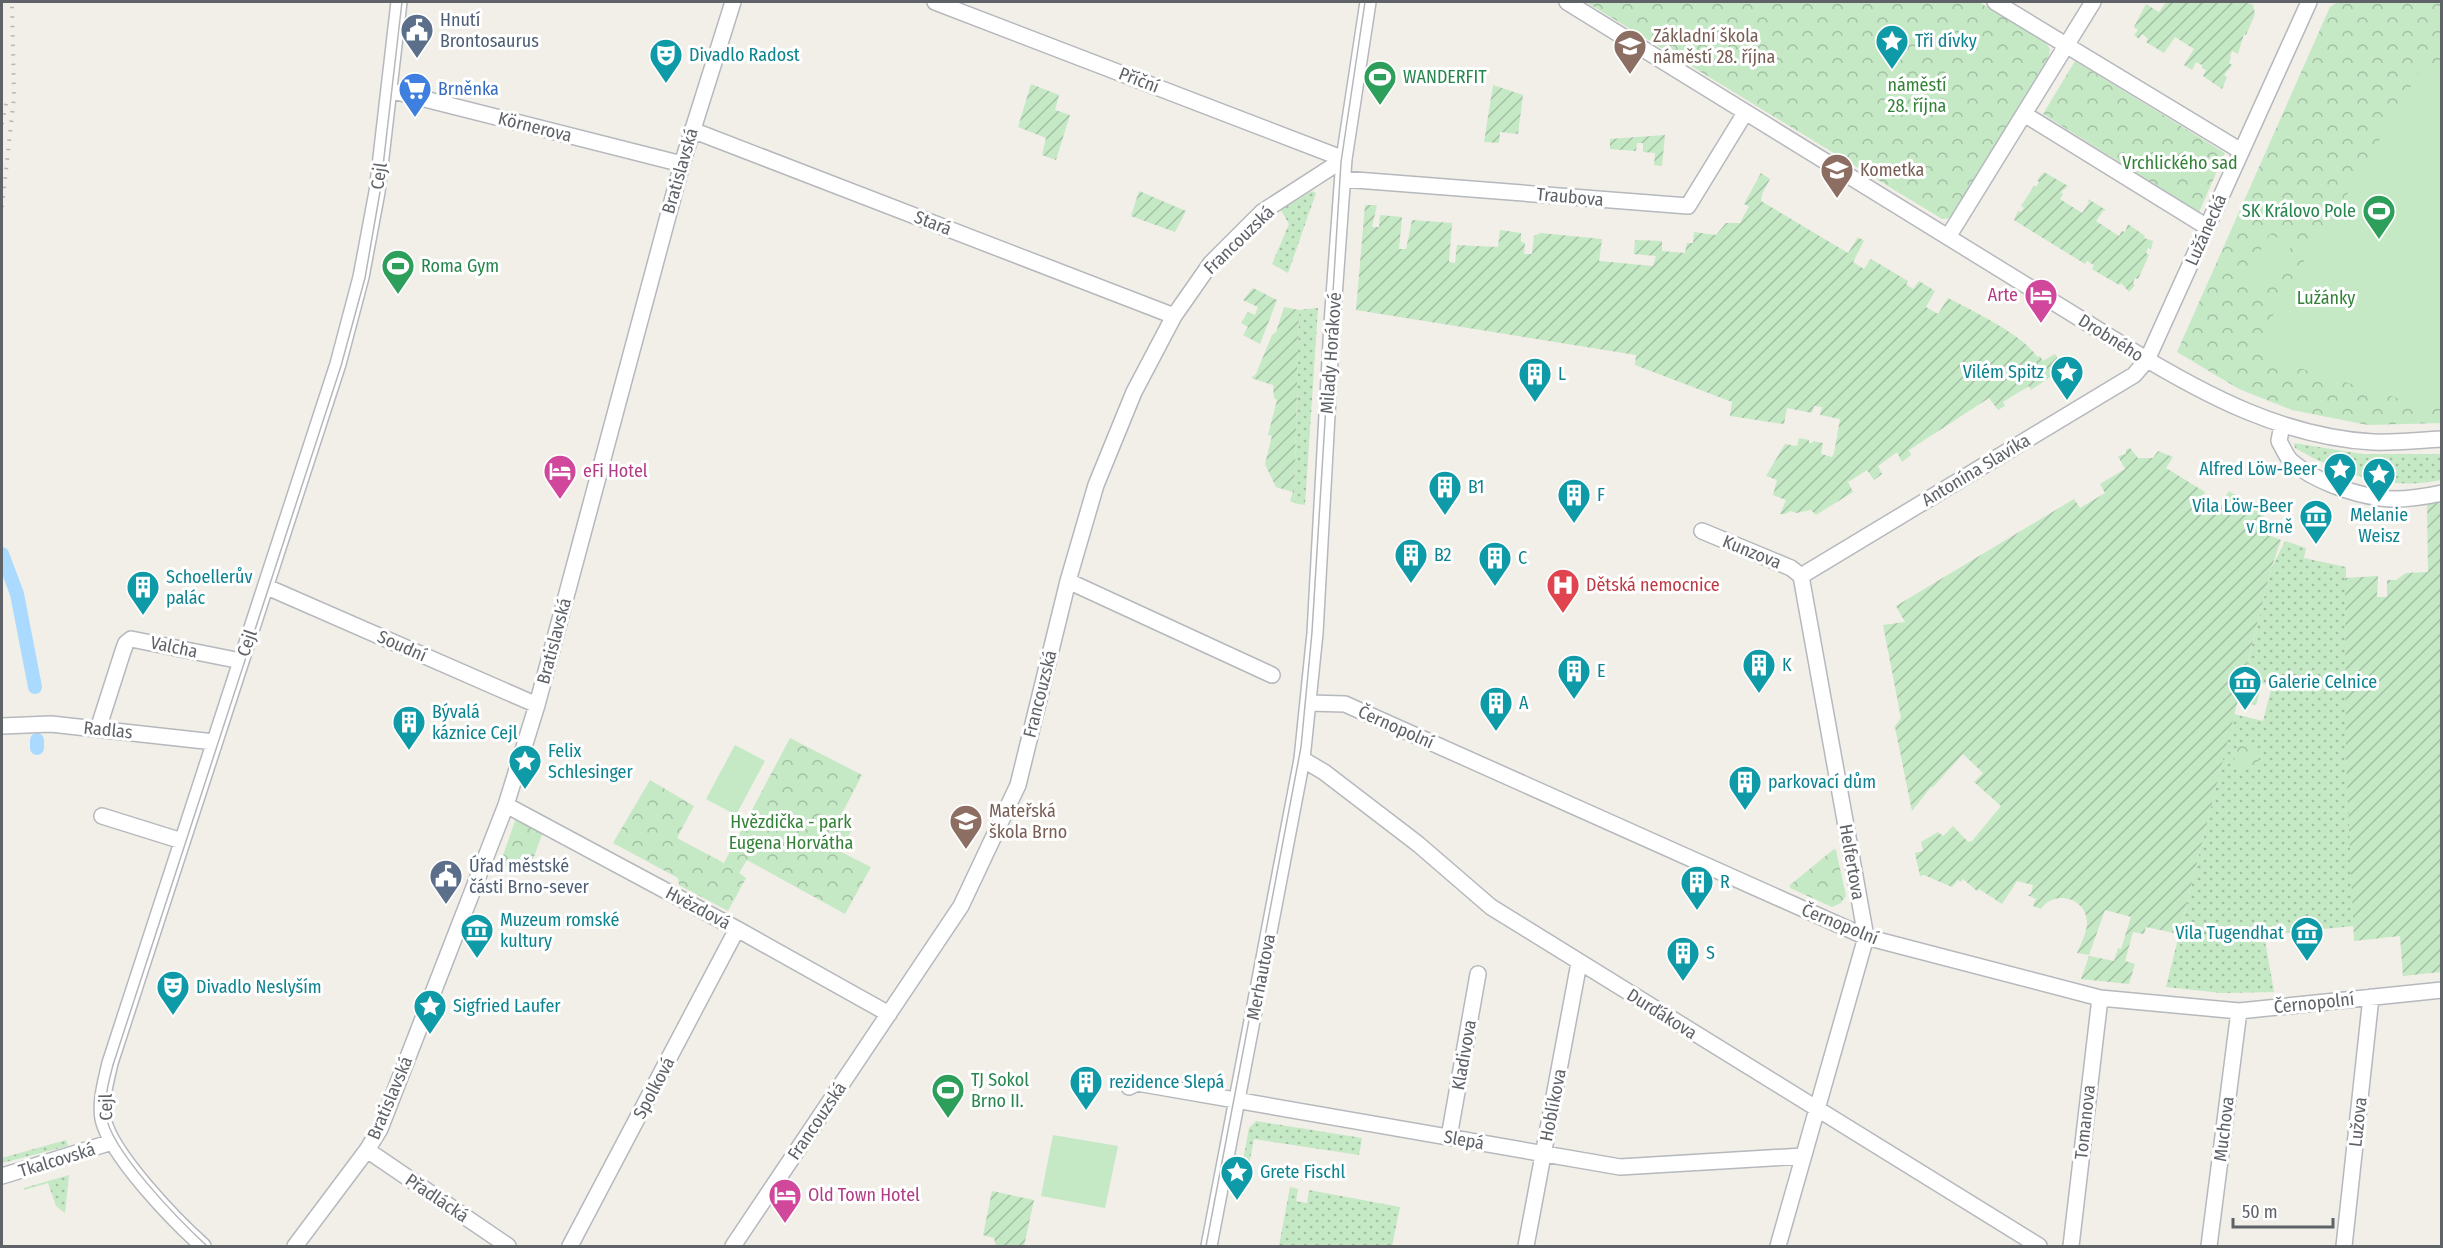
<svg xmlns="http://www.w3.org/2000/svg" width="2443" height="1248" font-family="'Fira Sans Condensed',sans-serif">
<style>
.grass{fill:url(#grass-dots)}
.park{fill:url(#park-crowns)}
.garden{fill:url(#garden-furrows)}
.pitch{fill:#c5e8c5}
.lines{fill:none;stroke-linecap:round;stroke-linejoin:round}
.canal{stroke:#aadaff;stroke-width:14}
.minor-casing{stroke:#b5b8bc;stroke-width:18}
.minor{stroke:#fff;stroke-width:15}
.tram{stroke:#b6b7b8;stroke-width:1.5}
.rail{stroke:#b6b7b8;stroke-width:4;stroke-dasharray:1.5 8;stroke-linecap:butt}
.labels{text-anchor:middle;stroke-width:6;stroke-linejoin:round;paint-order:stroke}
.service-label{font-size:18px;fill:#4e5e75;stroke:#fff;text-anchor:start}
.education-label{font-size:18px;fill:#785e54;stroke:#fff;text-anchor:start}
.culture-label{font-size:18px;fill:#0d838f;stroke:#fff;text-anchor:start}
.leisure-label{font-size:18px;fill:#27864d;stroke:#fff;text-anchor:start}
.street-label{font-size:18px;fill:#5f6368;stroke:#fff}
.park-label{font-size:18px;fill:#348238;stroke:#fff}
.shop-label{font-size:18px;fill:#366cbe;stroke:#fff;text-anchor:start}
.hotel-label{font-size:18px;fill:#b23c85;stroke:#fff;text-anchor:start}
.health-label{font-size:18px;fill:#be3a42;stroke:#fff;text-anchor:start}
</style>
<defs>
<pattern id="grass-dots" width="8" height="8" patternUnits="userSpaceOnUse" patternTransform="scale(1.5)"><rect width="8" height="8" fill="#c5e8c5"/><path d="M2 2h.1M6 6h.1" fill="none" stroke="#a3c0a4" stroke-width="1.8" stroke-linecap="round"/></pattern>
<pattern id="park-crowns" width="20" height="18" patternUnits="userSpaceOnUse" patternTransform="scale(1.5)"><rect width="20" height="18" fill="#c5e8c5"/><path d="M2 6a3 3 0 1 1 6 0M12 15a3 3 0 1 1 6 0" fill="none" stroke="#a3c0a4"/></pattern>
<pattern id="garden-furrows" width="10" height="10" patternUnits="userSpaceOnUse" patternTransform="scale(1.5)"><rect width="10" height="10" fill="#c5e8c5"/><path d="M-1 1l2-2M0 10L10 0M9 11l2-2" fill="none" stroke="#a3c0a4"/></pattern>
</defs>
<rect width="100%" height="100%" fill="#f1efe8"/>
<path class="grass" d="M1312,191L1316,193L1288,273L1272,264L1289,224L1281,210Z
M1318,308L1305,505L1294,503L1299,310Z
M2294,443L2362,454H2441V480C2388,491 2341,474 2295,448Z
M2285,541L2306,548L2304,558L2346,567L2345,611L2354,926L2264,935L2274,992L2222,993L2166,987L2234,714L2263,721L2272,686L2262,683L2256,705L2238,701L2271,569Z
M1256,1121L1362,1138L1359,1155L1254,1139L1243,1196L1237,1194L1249,1128Z
M66,1140L68,1146L2,1163V1158Z
M69,1175L65,1213L56,1206L48,1183L24,1190V1188Z
M1290,1187L1298,1189L1296,1201L1307,1203L1309,1190L1400,1207L1392,1246H1279Z"/>
<path class="park" d="M1586,2H1979L2046,43L2050,49L2049,56L1951,218L1942,219Z
M2338,2H2441V423L2368,425L2292,410L2239,389L2177,352L2330,7Z
M2075,61L2225,153L2199,212L2043,114Z
M790,738L862,775L837,823L852,829L841,852L871,867L845,914L747,860L739,873L746,878L728,911L679,885L678,878L613,843L650,780L694,806L677,838L724,863Z
M2238,744L2261,749L2256,771L2233,766Z
M516,818L543,832L527,876L500,864Z
M1834,849L1836,850L1846,896L1841,903L1832,907L1790,888V885Z"/>
<path class="garden" d="M2166,2H2246L2253,5L2255,14L2246,35L2244,34L2238,54L2232,51L2230,56L2231,57L2229,63L2232,65L2224,75L2227,77L2222,89L2203,76L2206,70L2202,68V65L2196,62L2192,70L2184,65L2194,49L2175,37L2164,53L2146,42L2148,39L2142,34L2139,39L2134,35L2138,30L2134,27L2146,4L2159,12Z
M1031,84L1059,95L1055,110L1070,115L1056,160L1042,155L1046,138L1018,127Z
M1493,85L1523,95L1518,134L1500,132L1499,143L1484,142Z
M1665,135L1662,166L1654,165L1655,153L1643,152V143H1637L1636,151L1610,149V139Z
M2044,172L2068,186L2061,192L2063,194L2060,199L2082,213L2089,203L2088,199L2106,210L2103,211L2096,221L2119,236L2122,231L2125,232L2128,224L2145,236L2144,238L2153,241L2151,249L2148,248L2146,253L2149,255L2138,279L2135,278L2133,283L2135,285L2129,292L2121,283L2119,285L2092,269L2094,265L2087,261L2085,264L2014,220L2018,211L2021,212L2024,208L2021,206L2034,186L2036,187L2039,182L2037,180Z
M1761,173L1770,179L1762,194L1761,201L1848,253L1858,237L1864,241L1853,262L1864,269L1871,259L1908,281L1906,284L1913,289L1919,281L1935,291L1926,307L1938,314L1948,298C1971,310 2024,335 2037,357L2040,356L2043,361L2055,354L2060,362L2064,360L2067,366L2031,390L2029,386L2003,402L2005,406L1998,410L1989,398L1909,450L1911,455L1902,462L1897,452L1878,466L1882,474L1874,480L1867,470L1848,482L1853,492L1816,515L1811,510L1796,513L1791,511L1785,514H1780L1786,500L1773,495L1777,480L1766,476L1785,444L1797,446L1799,438L1809,440V443H1812L1813,441L1823,443L1821,454L1832,457L1834,453L1840,419L1820,415L1822,407L1814,406L1812,413L1787,408L1784,424L1730,416L1732,402L1635,365L1636,355L1356,310L1365,205H1377L1372,227H1379L1380,215L1402,217L1399,249H1406L1412,220L1452,223L1449,262L1455,263L1457,245L1498,247L1500,230L1521,233V242L1525,243L1524,254H1532L1534,236L1541,233L1602,239L1599,261L1653,266L1656,256L1634,254L1635,240L1662,241V251L1685,253L1687,243H1693L1694,232L1716,235L1726,223H1740L1749,206L1744,204Z
M1139,191L1186,211L1175,232L1131,216Z
M1253,288L1277,300L1260,344L1243,335L1248,327L1241,323L1248,312L1255,315L1258,307L1243,300Z
M1284,307L1299,310L1294,503L1290,501L1293,492L1276,487L1265,464L1272,436L1268,435L1277,400L1274,398L1273,385L1251,378L1256,374L1272,335L1276,332Z
M2130,448L2138,458H2153L2158,451L2173,457L2166,468L2205,492L2203,496L2220,507L2229,491L2264,514L2258,531L2281,540L2271,569L2179,934L2146,927L2144,934L2133,932L2125,961L2135,964L2129,984L2081,979L2089,956L2114,961L2118,948L2121,949L2131,917L2105,910L2089,955L2077,953C2081,944 2088,930 2087,921C2085,897 2053,890 2041,909L2033,906L2036,899L2027,895L2031,894L2033,885L2017,881L2002,904L1979,889L1977,891L1963,879L1961,882L1958,880L1952,887L1924,875L1920,876L1915,853L1923,851L1921,842L1938,832L1943,836L1953,826L1968,842L1972,841L2001,806L1974,782L1983,773L1963,754L1933,787H1931L1912,811L1895,727L1893,729L1901,718L1883,625L1905,622L1896,606L2074,499L2080,508L2105,493L2100,484L2125,469L2118,456L2126,454V450Z
M2441,500V972L2403,976L2400,936L2354,941L2346,759L2345,578L2378,576L2377,597H2387V580H2396L2406,573L2428,572L2427,502Z
M992,1191L1034,1200L1024,1246H996L994,1238L983,1235Z"/>
<path class="pitch" d="M2441,68V404L2420,405L2266,358L2267,335L2276,304L2352,187L2421,69L2439,75Z
M2270,234L2282,240L2284,236L2294,242L2263,295L2242,283Z
M735,745L765,761L736,815L706,799Z
M1053,1135L1118,1146L1105,1208L1041,1196Z"/>
<g class="lines">
<path class="canal" d="M2,554L17,594L35,687
M37,740V748"/>
<defs>
<path id="minor" d="M935,2L1344,159
M1567,2L2131,350C2205,395 2284,437 2373,442C2395,443 2419,440 2442,439
M1995,2L2241,151
M389,90L682,164
M2024,114L2207,227
M692,130L1174,316
M1343,179L1688,206L1745,113
M1948,237L2093,2
M2282,425L2279,441C2283,448 2286,456 2291,461C2314,481 2352,494 2381,498C2400,501 2423,497 2442,493
M1702,531L1791,568L1801,576
M1801,576L2134,375L2147,360L2309,2
M1068,581L1272,675
M267,587L537,705
M1309,703L1345,704L1866,937L2100,998L2239,1011L2442,990
M2,726L51,724L214,742
M98,729L123,651L126,643L131,639L241,661
M1302,759L1324,772L1418,844L1491,907L2039,1246
M506,805L737,929L889,1014
M102,816L182,841
M1129,1087L1137,1083L1620,1167L1803,1156
M1449,1137L1478,974
M367,1150L508,1246
M2,1176L112,1142
M203,1246C175,1221 111,1155 103,1119C100,1101 106,1081 110,1063L338,364L361,277L377,192L399,2
M295,1246L367,1150L380,1129L506,805L537,705L682,164L733,2
M570,1246L737,929
M733,1246L961,906L1018,785L1068,581L1096,485L1134,392L1174,316L1211,263L1262,212L1344,159
M1209,1246L1302,759L1315,633L1332,324L1344,159L1368,2
M1526,1246L1579,963
M1778,1246L1866,937L1801,576
M2071,1246L2100,998
M2209,1246L2239,1011
M2344,1246L2371,997"/>
</defs>
<use href="#minor" class="minor-casing"/>
<use href="#minor" class="minor"/>
<path class="tram" d="M207,1246C181,1222 110,1150 106,1115C104,1098 109,1081 113,1065L341,366L365,278L380,192L402,2
M1206,1246L1301,747L1312,632L1341,162L1365,2"/>
<path class="rail" d="M2,124L7,99
M2,207L14,97L12,2"/>
</g>
<defs>
<symbol id="civic-pin" viewBox="-11 -11 22 30"><path d="M0 17L-7.5 6A9.5 9.5 0 1 1 7.5 6Z" fill="#5c6f8a" stroke="#fff"/><path d="M-.6-6.5H3V-4.5H.6V-3L4-1V1h2V6H-6V1h2V-1L-.6-3ZM-1.2 2.5V6h2.4V2.5Z" fill="#fff"/></symbol>
<symbol id="sight-pin" viewBox="-11 -11 22 30"><path d="M0 17L-7.5 6A9.5 9.5 0 1 1 7.5 6Z" fill="#0f9aa8" stroke="#fff"/><path d="M0-6L1.8-2.2L6-1.7L2.9 1.2L3.7 5.4L0 3.3L-3.7 5.4L-2.9 1.2L-6-1.7L-1.8-2.2Z" fill="#fff"/></symbol>
<symbol id="school-pin" viewBox="-11 -11 22 30"><path d="M0 17L-7.5 6A9.5 9.5 0 1 1 7.5 6Z" fill="#8d6e63" stroke="#fff"/><path d="M0-5L7-2L0 1L-7-2ZM-4 1L0 2.5L4 1V4Q0 6-4 4Z" fill="#fff"/></symbol>
<symbol id="theatre-pin" viewBox="-11 -11 22 30"><path d="M0 17L-7.5 6A9.5 9.5 0 1 1 7.5 6Z" fill="#0f9aa8" stroke="#fff"/><path d="M-5-5.5Q0-4 5-5.5V0Q5 5 0 6Q-5 5-5 0ZM-3.3-2.5H-1v1.5H-3.3ZM1-2.5H3.3v1.5H1ZM-2.8 1Q0 5.5 2.8 1Z" fill="#fff"/></symbol>
<symbol id="stadium-pin" viewBox="-11 -11 22 30"><path d="M0 17L-7.5 6A9.5 9.5 0 1 1 7.5 6Z" fill="#2e9e5b" stroke="#fff"/><path d="M0-5a6.5 5 0 1 0 0 10a6.5 5 0 1 0 0-10ZM-3.5-1.8h7v3.6h-7Z" fill="#fff"/></symbol>
<symbol id="supermarket-pin" viewBox="-11 -11 22 30"><path d="M0 17L-7.5 6A9.5 9.5 0 1 1 7.5 6Z" fill="#3f7fe0" stroke="#fff"/><path d="M-6-5.5h2.5l.6 2H6L4.5 2H-2.5L-4.4-4H-6ZM-1.5 3.2a1.3 1.3 0 1 0 .1 0ZM3 3.2a1.3 1.3 0 1 0 .1 0Z" fill="#fff"/></symbol>
<symbol id="hotel-pin" viewBox="-11 -11 22 30"><path d="M0 17L-7.5 6A9.5 9.5 0 1 1 7.5 6Z" fill="#d1479c" stroke="#fff"/><path d="M-6-4.5h1.5V1H6V5H4.5V3h-9V5H-6ZM-4 0a1.8 1.8 0 1 1 3.6 0ZM.5 0V-2.5h3Q6-2.5 6 0Z" fill="#fff"/></symbol>
<symbol id="building-pin" viewBox="-11 -11 22 30"><path d="M0 17L-7.5 6A9.5 9.5 0 1 1 7.5 6Z" fill="#0f9aa8" stroke="#fff"/><path d="M-4-6H4V6H1V3H-1V6H-4ZM-2.5-4.3h1.7v1.8h-1.7ZM.8-4.3h1.7v1.8H.8ZM-2.5-1h1.7V.8h-1.7ZM.8-1h1.7V.8H.8Z" fill="#fff"/></symbol>
<symbol id="museum-pin" viewBox="-11 -11 22 30"><path d="M0 17L-7.5 6A9.5 9.5 0 1 1 7.5 6Z" fill="#0f9aa8" stroke="#fff"/><path d="M0-6L6-3V-2H-6V-3ZM-5-1h2V3h-2ZM-1-1h2V3h-2ZM3-1h2V3H3ZM-6 4H6V6H-6Z" fill="#fff"/></symbol>
<symbol id="hospital-pin" viewBox="-11 -11 22 30"><path d="M0 17L-7.5 6A9.5 9.5 0 1 1 7.5 6Z" fill="#e0444e" stroke="#fff"/><path d="M-5-5h3v3.5h4V-5h3V5h-3V1.5h-4V5h-3Z" fill="#fff"/></symbol>
</defs>
<g fill-rule="evenodd">
<use href="#civic-pin" x="398" y="11" width="38" height="52"/>
<use href="#sight-pin" x="1873" y="22" width="38" height="52"/>
<use href="#school-pin" x="1611" y="27" width="38" height="52"/>
<use href="#theatre-pin" x="647" y="36" width="38" height="52"/>
<use href="#stadium-pin" x="1361" y="58" width="38" height="52"/>
<use href="#supermarket-pin" x="396" y="70" width="38" height="52"/>
<use href="#school-pin" x="1818" y="151" width="38" height="52"/>
<use href="#stadium-pin" x="2360" y="192" width="38" height="52"/>
<use href="#stadium-pin" x="379" y="247" width="38" height="52"/>
<use href="#hotel-pin" x="2022" y="276" width="38" height="52"/>
<use href="#sight-pin" x="2048" y="353" width="38" height="52"/>
<use href="#building-pin" x="1516" y="355" width="38" height="52"/>
<use href="#sight-pin" x="2321" y="450" width="38" height="52"/>
<use href="#hotel-pin" x="541" y="452" width="38" height="52"/>
<use href="#sight-pin" x="2360" y="455" width="38" height="52"/>
<use href="#building-pin" x="1426" y="468" width="38" height="52"/>
<use href="#building-pin" x="1555" y="476" width="38" height="52"/>
<use href="#museum-pin" x="2297" y="497" width="38" height="52"/>
<use href="#building-pin" x="1392" y="536" width="38" height="52"/>
<use href="#building-pin" x="1476" y="539" width="38" height="52"/>
<use href="#hospital-pin" x="1544" y="566" width="38" height="52"/>
<use href="#building-pin" x="124" y="568" width="38" height="52"/>
<use href="#building-pin" x="1740" y="646" width="38" height="52"/>
<use href="#building-pin" x="1555" y="652" width="38" height="52"/>
<use href="#museum-pin" x="2226" y="663" width="38" height="52"/>
<use href="#building-pin" x="1477" y="684" width="38" height="52"/>
<use href="#building-pin" x="390" y="703" width="38" height="52"/>
<use href="#sight-pin" x="506" y="742" width="38" height="52"/>
<use href="#building-pin" x="1726" y="763" width="38" height="52"/>
<use href="#school-pin" x="947" y="802" width="38" height="52"/>
<use href="#civic-pin" x="427" y="857" width="38" height="52"/>
<use href="#building-pin" x="1678" y="863" width="38" height="52"/>
<use href="#museum-pin" x="458" y="911" width="38" height="52"/>
<use href="#museum-pin" x="2288" y="914" width="38" height="52"/>
<use href="#building-pin" x="1664" y="934" width="38" height="52"/>
<use href="#theatre-pin" x="154" y="968" width="38" height="52"/>
<use href="#sight-pin" x="411" y="987" width="38" height="52"/>
<use href="#building-pin" x="1067" y="1063" width="38" height="52"/>
<use href="#stadium-pin" x="929" y="1071" width="38" height="52"/>
<use href="#sight-pin" x="1218" y="1153" width="38" height="52"/>
<use href="#hotel-pin" x="766" y="1176" width="38" height="52"/>
</g>
<g class="labels">
<g class="service-label">
<text x="440" y="26">Hnutí<tspan x="440" dy="21">Brontosaurus</tspan></text>
<text x="469" y="872">Úřad městské<tspan x="469" dy="21">části Brno-sever</tspan></text>
</g>
<g class="education-label">
<text x="1653" y="42">Základní škola<tspan x="1653" dy="21">náměstí 28. října</tspan></text>
<text x="1860" y="176">Kometka</text>
<text x="989" y="817">Mateřská<tspan x="989" dy="21">škola Brno</tspan></text>
</g>
<g class="culture-label">
<text x="1915" y="47">Tři dívky</text>
<text x="689" y="61">Divadlo Radost</text>
<text x="2044" y="378" text-anchor="end">Vilém Spitz</text>
<text x="1558" y="380">L</text>
<text x="2317" y="475" text-anchor="end">Alfred Löw-Beer</text>
<text x="1468" y="493">B1</text>
<text x="1597" y="501">F</text>
<text x="2293" y="512" text-anchor="end">Vila Löw-Beer<tspan x="2293" dy="21">v Brně</tspan></text>
<text x="2379" y="521" text-anchor="middle">Melanie<tspan x="2379" dy="21">Weisz</tspan></text>
<text x="1434" y="561">B2</text>
<text x="1518" y="564">C</text>
<text x="166" y="583">Schoellerův<tspan x="166" dy="21">palác</tspan></text>
<text x="1782" y="671">K</text>
<text x="1597" y="677">E</text>
<text x="2268" y="688">Galerie Celnice</text>
<text x="1519" y="709">A</text>
<text x="432" y="718">Bývalá<tspan x="432" dy="21">káznice Cejl</tspan></text>
<text x="548" y="757">Felix<tspan x="548" dy="21">Schlesinger</tspan></text>
<text x="1768" y="788">parkovací dům</text>
<text x="1720" y="888">R</text>
<text x="500" y="926">Muzeum romské<tspan x="500" dy="21">kultury</tspan></text>
<text x="2284" y="939" text-anchor="end">Vila Tugendhat</text>
<text x="1706" y="959">S</text>
<text x="196" y="993">Divadlo Neslyším</text>
<text x="453" y="1012">Sigfried Laufer</text>
<text x="1109" y="1088">rezidence Slepá</text>
<text x="1260" y="1178">Grete Fischl</text>
</g>
<g class="leisure-label">
<text x="1403" y="83">WANDERFIT</text>
<text x="2356" y="217" text-anchor="end">SK Královo Pole</text>
<text x="421" y="272">Roma Gym</text>
<text x="971" y="1086">TJ Sokol<tspan x="971" dy="21">Brno II.</tspan></text>
</g>
<g class="street-label">
<text transform="translate(1139 80) rotate(21)" y="6">Příční</text>
<text transform="translate(535 127) rotate(14)" y="6">Körnerova</text>
<text transform="translate(680 171) rotate(-74)" y="6">Bratislavská</text>
<text transform="translate(379 176) rotate(-82)" y="6">Cejl</text>
<text transform="translate(1570 197) rotate(5)" y="6">Traubova</text>
<text transform="translate(933 223) rotate(21)" y="6">Stará</text>
<text transform="translate(2206 230) rotate(-66)" y="6">Lužánecká</text>
<text transform="translate(1239 240) rotate(-44)" y="6">Francouzská</text>
<text transform="translate(2111 338) rotate(32)" y="6">Drobného</text>
<text transform="translate(1331 353) rotate(-86)" y="6">Milady Horákové</text>
<text transform="translate(1976 470) rotate(-31)" y="6">Antonína Slavíka</text>
<text transform="translate(1752 552) rotate(22)" y="6">Kunzova</text>
<text transform="translate(554 641) rotate(-75)" y="6">Bratislavská</text>
<text transform="translate(247 643) rotate(-71)" y="6">Cejl</text>
<text transform="translate(402 646) rotate(24)" y="6">Soudní</text>
<text transform="translate(174 647) rotate(12)" y="6">Valcha</text>
<text transform="translate(1040 694) rotate(-76)" y="6">Francouzská</text>
<text transform="translate(1396 727) rotate(24)" y="6">Černopolní</text>
<text transform="translate(108 730) rotate(6)" y="6">Radlas</text>
<text transform="translate(1852 862) rotate(80)" y="6">Helfertova</text>
<text transform="translate(698 908) rotate(28)" y="6">Hvězdová</text>
<text transform="translate(1840 924) rotate(22)" y="6">Černopolní</text>
<text transform="translate(1261 977) rotate(-79)" y="6">Merhautova</text>
<text transform="translate(2314 1003) rotate(-6)" y="6">Černopolní</text>
<text transform="translate(1662 1014) rotate(32)" y="6">Durďákova</text>
<text transform="translate(1464 1055) rotate(-80)" y="6">Kladivova</text>
<text transform="translate(654 1088) rotate(-62)" y="6">Spolková</text>
<text transform="translate(390 1098) rotate(-67)" y="6">Bratislavská</text>
<text transform="translate(1553 1105) rotate(-79)" y="6">Hoblíkova</text>
<text transform="translate(106 1107) rotate(-91)" y="6">Cejl</text>
<text transform="translate(817 1121) rotate(-56)" y="6">Francouzská</text>
<text transform="translate(2085 1122) rotate(-84)" y="6">Tomanova</text>
<text transform="translate(2358 1122) rotate(-84)" y="6">Lužova</text>
<text transform="translate(2224 1129) rotate(-83)" y="6">Muchova</text>
<text transform="translate(1464 1140) rotate(10)" y="6">Slepá</text>
<text transform="translate(57 1160) rotate(-17)" y="6">Tkalcovská</text>
<text transform="translate(437 1198) rotate(34)" y="6">Přadlácká</text>
</g>
<g class="park-label">
<text x="1917" y="91">náměstí<tspan x="1917" dy="21">28. října</tspan></text>
<text x="2180" y="169">Vrchlického sad</text>
<text x="2326" y="304">Lužánky</text>
<text x="791" y="828">Hvězdička - park<tspan x="791" dy="21">Eugena Horvátha</tspan></text>
</g>
<g class="shop-label">
<text x="438" y="95">Brněnka</text>
</g>
<g class="hotel-label">
<text x="2018" y="301" text-anchor="end">Arte</text>
<text x="583" y="477">eFi Hotel</text>
<text x="808" y="1201">Old Town Hotel</text>
</g>
<g class="health-label">
<text x="1586" y="591">Dětská nemocnice</text>
</g>
</g>
<rect width="2443" height="1248" fill="none" stroke="#5f6368" stroke-width="6"/>
<path d="M2233 1218v9h100v-9" fill="none" stroke="#5f6368" stroke-width="3"/>
<text x="2242" y="1218" font-size="18" fill="#5f6368" stroke="#ffffff" stroke-width="4.5" paint-order="stroke">50 m</text>
</svg>
